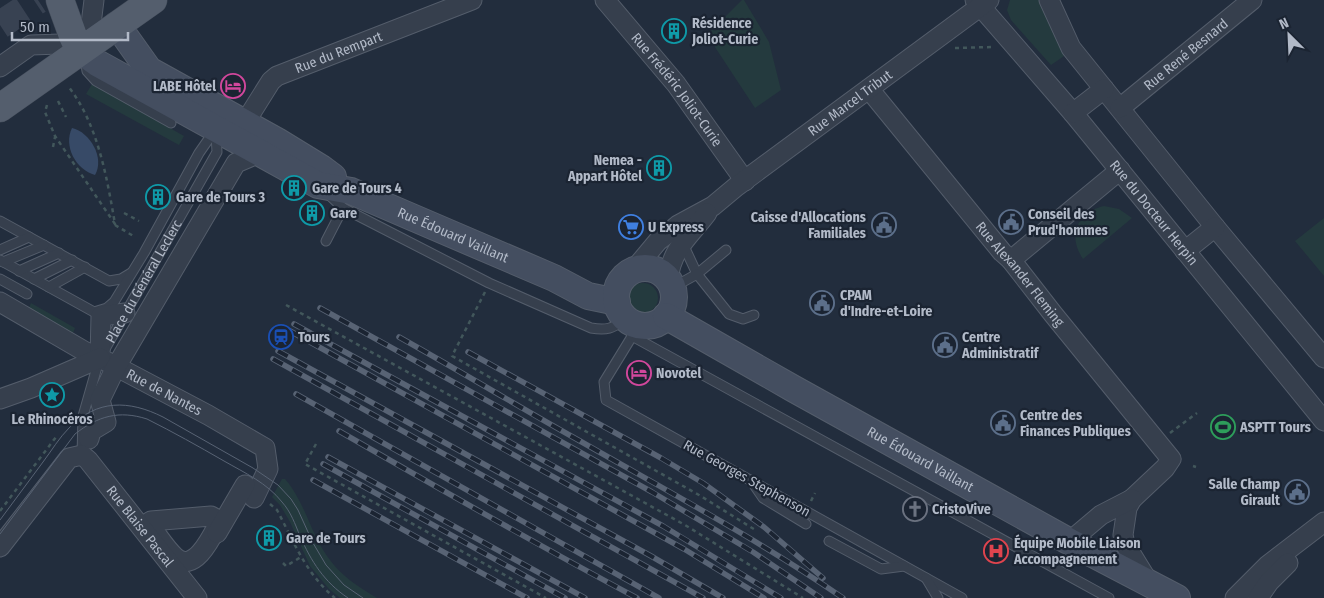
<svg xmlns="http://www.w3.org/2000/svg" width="1324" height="598" font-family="'Fira Sans Condensed',sans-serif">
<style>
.green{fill:#243a3e}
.water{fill:#374a67}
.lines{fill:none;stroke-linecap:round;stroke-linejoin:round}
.primary-tunnel{stroke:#384252;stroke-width:28;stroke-dasharray:28 14;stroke-linecap:butt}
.lane-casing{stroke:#545d6b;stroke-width:11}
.street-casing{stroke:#545d6b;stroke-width:21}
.secondary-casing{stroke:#545d6b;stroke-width:28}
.primary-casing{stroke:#3f4856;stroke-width:29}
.path{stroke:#42575b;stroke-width:2.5;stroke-dasharray:4 4;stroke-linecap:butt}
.lane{stroke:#363f4d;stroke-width:9}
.street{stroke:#363f4d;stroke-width:19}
.secondary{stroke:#444e60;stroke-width:26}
.primary{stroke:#545e6d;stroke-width:28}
.tram{stroke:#586374;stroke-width:1}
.rail-casing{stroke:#586374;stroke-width:5.5}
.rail{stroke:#1b2432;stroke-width:4;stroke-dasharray:11;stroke-linecap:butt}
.labels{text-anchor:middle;stroke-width:4.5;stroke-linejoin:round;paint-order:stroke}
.poi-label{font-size:14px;font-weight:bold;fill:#b2bac8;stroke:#1b2432;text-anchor:start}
.street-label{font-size:14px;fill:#b2bac8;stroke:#1b2432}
</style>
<rect width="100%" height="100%" fill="#222d3d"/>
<path class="green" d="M742,0H744L769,42L781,90L755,108L707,35Z
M1010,0H1044L1067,54L1051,65L1011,20L1007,10Z
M92,84L184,136L179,145L86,94Z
M1104,206L1119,209L1132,218L1083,259C1067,236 1077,212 1104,206Z
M1324,218V276L1295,241Z
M628 298a15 15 0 1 1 30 0a15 15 0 1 1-30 0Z
M31,303L75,328L73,333L29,308Z
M282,479H285C305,502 310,532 327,556C340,575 357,586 377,598H340L329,589L310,566L290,522L280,505L272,497Z"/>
<path class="water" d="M72,128C90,132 105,158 95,175C76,170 63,146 72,128Z"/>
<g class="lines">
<path class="primary-tunnel" d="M0,25L38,0"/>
<defs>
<g id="lane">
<path d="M86,65L87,71L96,81L171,123"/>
<path d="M328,194L343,208L489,283L591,328C608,331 612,328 627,319"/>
<path d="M0,221L109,281L121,279L131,273"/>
<path d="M326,241L343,208"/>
<path d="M683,244L697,274L726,250"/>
<path d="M0,250L29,237"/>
<path d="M0,260L94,312L107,308L114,302L144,253L199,153L215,130"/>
<path d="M3,262L44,245"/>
<path d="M19,271L59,253"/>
<path d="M0,279L27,294"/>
<path d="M34,279L72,260"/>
<path d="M49,287L85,267"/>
<path d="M672,288L697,274L729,314L743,319L754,315"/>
<path d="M639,325L604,382L606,400L962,598"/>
<path d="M632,336L1109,598"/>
<path id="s1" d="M105,349L217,152L216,134"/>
<path d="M82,455L83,416L99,360"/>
<path d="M752,482L763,498L806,524"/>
<path d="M829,541L881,569L904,566"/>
<path d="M926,578L938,598"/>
</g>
<g id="street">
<path id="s2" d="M605,0L676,84L745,181"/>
<path id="s3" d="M975,0L1073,113L1324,421"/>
<path d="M1049,0L1071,48L1215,227L1324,358"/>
<path d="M83,29L91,24L94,0"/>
<path d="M0,67L31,45L60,44"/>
<path id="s4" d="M869,89L1002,252L1011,260L1053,314L1171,459L1165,468L1132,499L1127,508L1123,535L1125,544L1149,583"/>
<path id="s5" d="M1120,108L1252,0"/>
<path d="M1073,113L1104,89"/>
<path id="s6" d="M239,132L271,81L277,76L472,0"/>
<path d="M1185,251L1215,227"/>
<path d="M1011,260L1120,170"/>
<path id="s7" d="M633,271L658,241L666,235L678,225L713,206L737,186L989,0"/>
<path d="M668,279C672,248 689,237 707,213"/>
<path d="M0,302L84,351L100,358"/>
<path id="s8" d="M125,313L101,316L100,358L208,415L265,448L268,469L254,498"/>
<path d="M0,399L31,388L100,358"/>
<path d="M89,439L91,431L106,422L100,400L116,367L236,163L250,157"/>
<path d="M211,516L220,521C213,534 195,575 175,557C165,548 157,534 148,523L151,521Z"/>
<path d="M217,533L245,485"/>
<path d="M1069,542L1101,515L1132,499"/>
<path id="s9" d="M0,547L69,458L82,455L88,460L197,598"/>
<path d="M1235,598L1268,565L1324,522"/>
<path d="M1258,598L1269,582L1288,563"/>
</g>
<g id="secondary">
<path d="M117,25L149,70L277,141L321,168L333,177"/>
<path id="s10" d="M80,51L97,63L318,185L351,191L554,278L588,296L617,302"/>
<circle cx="645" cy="297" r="29"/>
<path id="s11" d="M666,316L794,389L1072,543L1177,598"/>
</g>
<path id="primary" d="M60,0L73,36L80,51
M0,108L153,0"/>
</defs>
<use href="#lane" class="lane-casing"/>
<use href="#street" class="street-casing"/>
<use href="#secondary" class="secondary-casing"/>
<use href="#primary" class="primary-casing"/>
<path class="path" d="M955,48L993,47
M58,101L66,117
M47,105L45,112L55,136L115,224C107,178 98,124 68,86
M53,147L55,137
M124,213L139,221
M115,225L135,237
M485,292L452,356L699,495L757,531
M286,305L685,525L803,598
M1170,433L1197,413
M316,444L305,464L546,598
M1193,466L1196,467
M811,501L815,493
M270,504L277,510C294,542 306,574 335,598
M0,511L56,437
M283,563L286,566L301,557"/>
<use href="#lane" class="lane"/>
<use href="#street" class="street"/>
<use href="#secondary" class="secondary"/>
<use href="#primary" class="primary"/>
<path class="tram" d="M0,520C14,501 29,481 43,462C52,450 59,438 69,428C97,399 129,400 163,417L253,468L278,485L291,499L298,510L313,543L326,565L344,585L363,598
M0,534L75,434C98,416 119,410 147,419C173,432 198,446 224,461C245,473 267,483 282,502C291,512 295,524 300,536C311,561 324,582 348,598"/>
<defs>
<path id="rail" d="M320,308L652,492L753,552L821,598
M294,324L663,526L781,598
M290,331L684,549L764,598
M399,337C460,371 519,407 580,441C669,492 759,540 843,598
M278,351L651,556L723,598
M468,352L661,458L703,483L764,527L823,578
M273,359L703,598
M296,394L659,598
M339,431C438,488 536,544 637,598
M328,457L585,598
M323,464L565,598
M313,480L527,598"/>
</defs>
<use href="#rail" class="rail-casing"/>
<use href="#rail" class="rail"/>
</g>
<defs>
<symbol id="building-ring" viewBox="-11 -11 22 22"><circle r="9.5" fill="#1b2432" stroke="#0f9aa8" stroke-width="1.5"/><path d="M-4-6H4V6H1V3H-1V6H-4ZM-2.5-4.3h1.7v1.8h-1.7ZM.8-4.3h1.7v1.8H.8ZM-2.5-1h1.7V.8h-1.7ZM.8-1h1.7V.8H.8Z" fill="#0f9aa8"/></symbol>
<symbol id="hotel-ring" viewBox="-11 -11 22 22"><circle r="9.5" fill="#1b2432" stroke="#d1479c" stroke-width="1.5"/><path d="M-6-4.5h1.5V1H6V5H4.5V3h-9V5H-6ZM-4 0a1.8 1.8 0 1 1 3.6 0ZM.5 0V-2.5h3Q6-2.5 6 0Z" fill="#d1479c"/></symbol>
<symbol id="civic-ring" viewBox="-11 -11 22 22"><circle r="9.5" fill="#1b2432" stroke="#5c6f8a" stroke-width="1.5"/><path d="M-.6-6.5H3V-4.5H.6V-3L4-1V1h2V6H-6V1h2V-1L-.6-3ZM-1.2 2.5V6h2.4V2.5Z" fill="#5c6f8a"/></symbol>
<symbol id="supermarket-ring" viewBox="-11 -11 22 22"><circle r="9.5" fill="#1b2432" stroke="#3f7fe0" stroke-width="1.5"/><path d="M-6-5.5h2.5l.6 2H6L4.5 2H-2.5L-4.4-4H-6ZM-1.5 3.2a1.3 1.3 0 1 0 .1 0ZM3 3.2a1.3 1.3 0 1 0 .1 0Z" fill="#3f7fe0"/></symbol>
<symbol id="station-ring" viewBox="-11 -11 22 22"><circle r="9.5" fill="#1b2432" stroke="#1a4fb4" stroke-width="1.5"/><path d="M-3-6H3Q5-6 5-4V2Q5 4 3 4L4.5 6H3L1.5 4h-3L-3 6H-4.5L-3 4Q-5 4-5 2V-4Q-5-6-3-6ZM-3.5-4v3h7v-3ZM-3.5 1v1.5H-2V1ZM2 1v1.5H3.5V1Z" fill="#1a4fb4"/></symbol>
<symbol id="sight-ring" viewBox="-11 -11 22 22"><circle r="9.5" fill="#1b2432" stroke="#0f9aa8" stroke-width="1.5"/><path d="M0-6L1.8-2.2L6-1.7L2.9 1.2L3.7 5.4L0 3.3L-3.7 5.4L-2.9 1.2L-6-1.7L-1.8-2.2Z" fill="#0f9aa8"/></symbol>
<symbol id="stadium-ring" viewBox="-11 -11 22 22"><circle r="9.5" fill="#1b2432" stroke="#2e9e5b" stroke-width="1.5"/><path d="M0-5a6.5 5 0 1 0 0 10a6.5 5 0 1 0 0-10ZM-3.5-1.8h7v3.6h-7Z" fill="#2e9e5b"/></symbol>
<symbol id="church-ring" viewBox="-11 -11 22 22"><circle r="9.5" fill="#1b2432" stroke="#6b7280" stroke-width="1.5"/><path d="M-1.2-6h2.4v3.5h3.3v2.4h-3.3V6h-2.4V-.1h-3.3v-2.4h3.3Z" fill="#6b7280"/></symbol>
<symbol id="hospital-ring" viewBox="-11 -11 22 22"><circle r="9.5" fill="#1b2432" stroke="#e0444e" stroke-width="1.5"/><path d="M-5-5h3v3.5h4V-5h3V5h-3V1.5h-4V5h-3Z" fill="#e0444e"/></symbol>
</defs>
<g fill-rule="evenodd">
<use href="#building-ring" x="660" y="17" width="28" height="28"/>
<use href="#hotel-ring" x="219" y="72" width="28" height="28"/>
<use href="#building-ring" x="645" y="154" width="28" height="28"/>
<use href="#building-ring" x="280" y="174" width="28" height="28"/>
<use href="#building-ring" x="144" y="183" width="28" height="28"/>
<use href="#building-ring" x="298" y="199" width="28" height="28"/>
<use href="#civic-ring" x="997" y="208" width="28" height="28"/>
<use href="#civic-ring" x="870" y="211" width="28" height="28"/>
<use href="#supermarket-ring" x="617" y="213" width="28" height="28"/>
<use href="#civic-ring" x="808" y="289" width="28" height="28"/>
<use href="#station-ring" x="267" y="323" width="28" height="28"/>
<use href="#civic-ring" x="931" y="331" width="28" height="28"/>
<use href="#hotel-ring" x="625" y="359" width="28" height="28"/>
<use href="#sight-ring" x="38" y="381" width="28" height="28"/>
<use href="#civic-ring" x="989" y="409" width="28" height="28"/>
<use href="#stadium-ring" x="1209" y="413" width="28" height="28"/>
<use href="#civic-ring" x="1283" y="478" width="28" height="28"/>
<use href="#church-ring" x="901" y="495" width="28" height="28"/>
<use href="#building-ring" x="255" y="524" width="28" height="28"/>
<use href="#hospital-ring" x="982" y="537" width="28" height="28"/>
</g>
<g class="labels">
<g class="poi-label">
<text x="692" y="28">Résidence<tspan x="692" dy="16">Joliot-Curie</tspan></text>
<text x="216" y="91" text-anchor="end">LABE Hôtel</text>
<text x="642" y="165" text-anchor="end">Nemea -<tspan x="642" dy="16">Appart Hôtel</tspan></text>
<text x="312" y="193">Gare de Tours 4</text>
<text x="176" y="202">Gare de Tours 3</text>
<text x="330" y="218">Gare</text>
<text x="1028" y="219">Conseil des<tspan x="1028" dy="16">Prud'hommes</tspan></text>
<text x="866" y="222" text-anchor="end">Caisse d'Allocations<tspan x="866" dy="16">Familiales</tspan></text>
<text x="648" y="232">U Express</text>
<text x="840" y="300">CPAM<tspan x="840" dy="16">d'Indre-et-Loire</tspan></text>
<text x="298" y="342">Tours</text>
<text x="962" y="342">Centre<tspan x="962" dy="16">Administratif</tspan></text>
<text x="656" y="378">Novotel</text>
<text x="1020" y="420">Centre des<tspan x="1020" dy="16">Finances Publiques</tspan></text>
<text x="52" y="424" text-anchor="middle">Le Rhinocéros</text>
<text x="1240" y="432">ASPTT Tours</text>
<text x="1280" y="489" text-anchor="end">Salle Champ<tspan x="1280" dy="16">Girault</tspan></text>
<text x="932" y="514">CristoVive</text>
<text x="286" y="543">Gare de Tours</text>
<text x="1014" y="548">Équipe Mobile Liaison<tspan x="1014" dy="16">Accompagnement</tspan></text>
</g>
<g class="street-label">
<text dy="5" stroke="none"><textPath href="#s6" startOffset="134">Rue du Rempart</textPath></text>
<text dy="5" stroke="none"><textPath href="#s5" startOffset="85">Rue René Besnard</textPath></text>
<text dy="5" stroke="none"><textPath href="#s2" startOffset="115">Rue Frédéric Joliot-Curie</textPath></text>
<text dy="5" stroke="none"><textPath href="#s7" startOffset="276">Rue Marcel Tribut</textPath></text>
<text dy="5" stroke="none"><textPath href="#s3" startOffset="278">Rue du Docteur Herpin</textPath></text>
<text dy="5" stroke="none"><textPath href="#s10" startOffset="418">Rue Édouard Vaillant</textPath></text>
<text dy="5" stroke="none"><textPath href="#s4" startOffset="239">Rue Alexander Fleming</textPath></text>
<text dy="5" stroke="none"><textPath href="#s1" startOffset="78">Place du Général Leclerc</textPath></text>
<text dy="5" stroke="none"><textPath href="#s8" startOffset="139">Rue de Nantes</textPath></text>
<text dy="5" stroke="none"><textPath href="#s11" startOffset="292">Rue Édouard Vaillant</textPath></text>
<text transform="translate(747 478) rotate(29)" y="5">Rue Georges Stephenson</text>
<text dy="5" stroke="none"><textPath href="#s9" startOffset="218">Rue Blaise Pascal</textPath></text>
</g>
</g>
<g transform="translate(1289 35) rotate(336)" stroke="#1b2432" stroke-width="4" paint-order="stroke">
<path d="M0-4L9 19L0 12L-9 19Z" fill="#b2bac8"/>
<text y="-8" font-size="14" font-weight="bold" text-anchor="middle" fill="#b2bac8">N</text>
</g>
<path d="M12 32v8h116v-8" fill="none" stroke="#b2bac8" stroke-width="2.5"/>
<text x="20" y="32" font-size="15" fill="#b2bac8" stroke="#1b2432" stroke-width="4" paint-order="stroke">50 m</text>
</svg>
